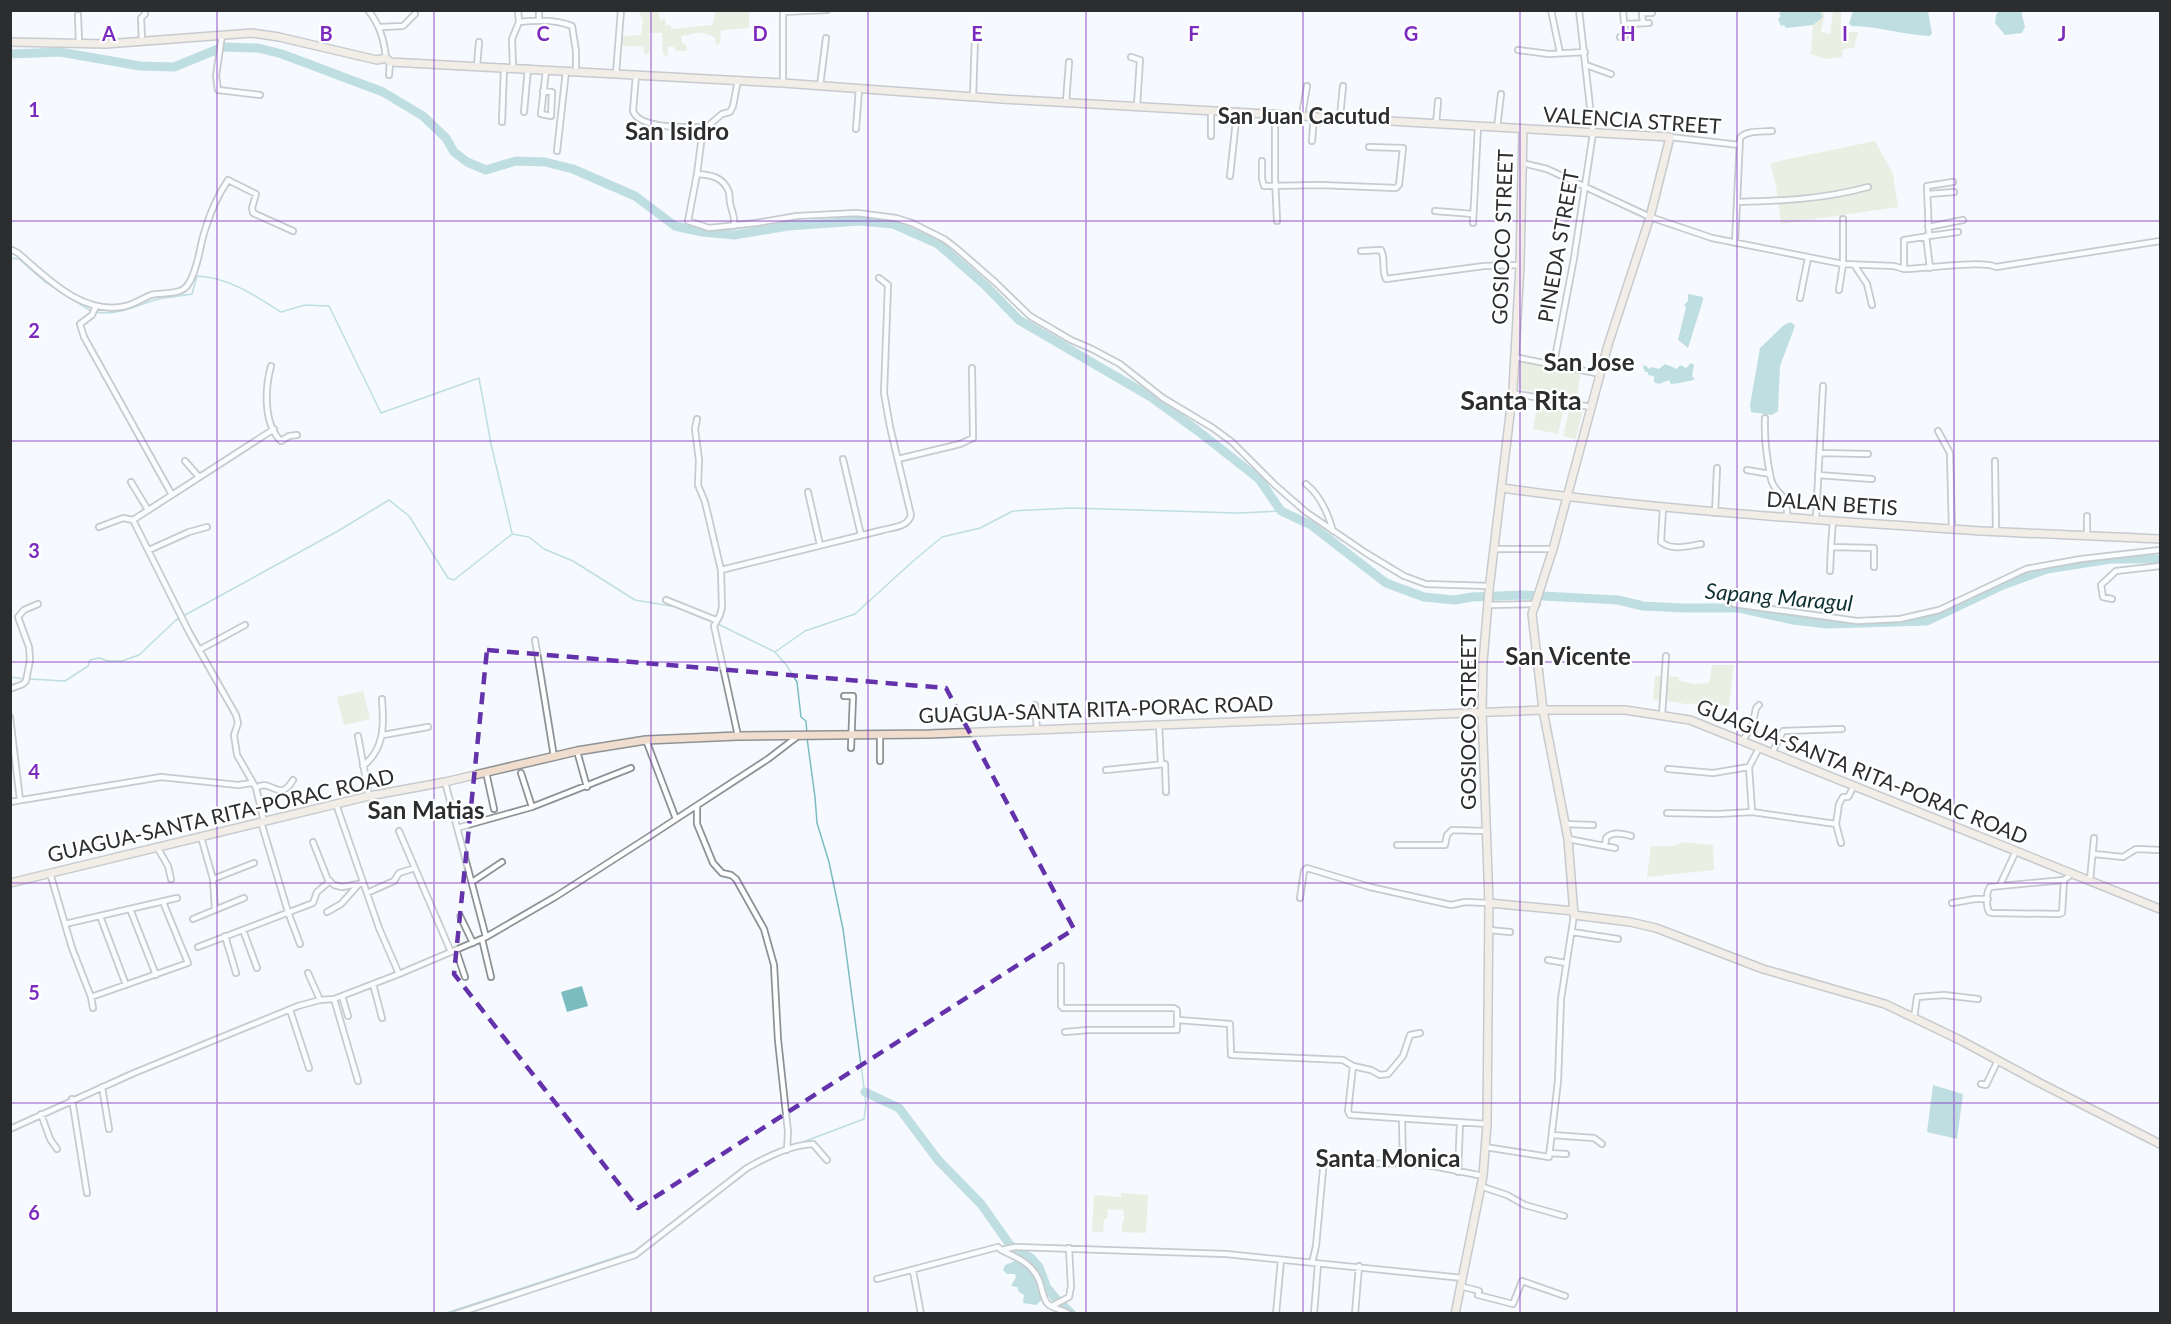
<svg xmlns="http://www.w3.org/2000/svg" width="2171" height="1324" font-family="Lato,sans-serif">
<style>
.green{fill:#d9e2c3}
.water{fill:#7bbcc0}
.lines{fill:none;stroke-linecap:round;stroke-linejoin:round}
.stream{stroke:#7bbcc0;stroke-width:1.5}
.river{stroke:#7bbcc0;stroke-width:9}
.street-casing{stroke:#8d9295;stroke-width:8}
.secondary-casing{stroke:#8d9295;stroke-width:10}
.street{stroke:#fff;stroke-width:4.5}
.secondary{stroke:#f0ddce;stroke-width:7}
.marked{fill:none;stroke:#6432aa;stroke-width:4.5;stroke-dasharray:12 8;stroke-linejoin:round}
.grid{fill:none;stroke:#7b2cbf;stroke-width:1.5;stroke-opacity:0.55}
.labels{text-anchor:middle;stroke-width:4.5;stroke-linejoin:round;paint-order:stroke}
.street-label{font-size:21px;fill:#2b2d2e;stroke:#fff}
.neighbourhood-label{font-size:22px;font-weight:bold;fill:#2b2d2e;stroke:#fff}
.water-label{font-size:22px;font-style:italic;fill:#0e3032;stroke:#fff}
.quarter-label{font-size:24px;font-weight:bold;fill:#2b2d2e;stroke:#fff}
.district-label{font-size:27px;font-weight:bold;fill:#2b2d2e;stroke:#fff}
.grid-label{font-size:20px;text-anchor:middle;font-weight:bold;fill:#7b2cbf;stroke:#fff;stroke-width:4.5;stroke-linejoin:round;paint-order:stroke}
</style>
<rect width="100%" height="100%" fill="#f6fafe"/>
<path class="green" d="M638,11H658L660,20L665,19L666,25H670L672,29L712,25L716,11H749V28L721,30L720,43L716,45L715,38C704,31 698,32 686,36V34L681,37L682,43L685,44L687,48L686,51H676L674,47L668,46V58L663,53L662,33H649L650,51L646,55L644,53L643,46H621L622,36L641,35L643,20Z
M1820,11H1825L1821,32L1830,34L1833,11H1841V32H1858L1854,48L1843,49L1842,57L1826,59L1811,54L1813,25L1823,17Z
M1875,141L1893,174L1898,207L1781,224L1776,186L1770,163Z
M1519,361L1581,373L1576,400L1514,388Z
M1538,401L1564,406L1558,434L1533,429Z
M1570,407L1583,410L1576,439L1563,436Z
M1712,665H1734L1729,706L1705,703L1686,704L1653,699L1655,676L1679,677V681L1694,684L1709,683Z
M363,691L370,719L344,725L337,697Z
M1684,842L1713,845L1714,870L1647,877L1651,846H1673Z
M1121,1193L1148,1195L1146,1233L1122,1232V1222L1124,1221L1123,1210L1108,1209L1107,1218L1104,1219L1103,1232H1092L1094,1195L1121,1197Z"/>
<path class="water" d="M1782,10L1820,11L1823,17L1813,25L1786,28L1784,25L1781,26L1778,19L1781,16L1779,14Z
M1853,11H1928L1932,33L1930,36C1904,35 1878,26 1852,26L1849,24Z
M1999,11H2021L2025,27L2022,33L2005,35L1995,23L1996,15Z
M1688,294L1703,297V300L1688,348L1678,340L1686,307L1684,305L1688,301Z
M1791,322L1795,326L1780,366L1778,411L1772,415L1751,412L1750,405L1760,348L1784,325Z
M1691,363L1694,365L1692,376L1695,379C1692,381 1675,384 1671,384L1669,380L1659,384L1654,382V376L1648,375V372H1645L1643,366L1645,365L1649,369L1652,367L1659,369L1665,364L1677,369L1680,365L1686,368Z
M582,986L588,1006L567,1012L561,992Z
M1933,1085L1963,1094L1957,1139L1927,1132Z
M1018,1260C1032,1269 1038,1284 1043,1299L1036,1305L1023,1303L1024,1295L1019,1292L1017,1287L1011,1286L1016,1277L1015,1274H1007L1003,1270L1005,1265Z"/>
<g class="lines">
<path class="stream" d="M10,258L19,259L44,281L91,311
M96,312C119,316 137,305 158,299C169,297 181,296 192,294L197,276C228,277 256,296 281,312L305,305L329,306L381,413L479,378L491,444L512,533
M718,624L775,652L805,631L855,614L912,562L942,537L980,528L1013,511L1070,508L1238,513L1281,511
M775,652L787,666L797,682L801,717L806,721L807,734
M10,677L24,679
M29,679L65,681L88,666L90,660L99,658L108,661H122L139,655L176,620L338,531L389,500L409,516L448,578L454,580L459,576L512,534L529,537L544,549L573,561L635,600L676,607L712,622
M795,1145L864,1119L866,1103L843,929L829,862L817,823L815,797L807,738
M443,1314L635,1251L745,1166L766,1156"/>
<path class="river" d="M10,54L60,52L140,66L174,67L223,47L258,48L282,54L383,92L423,116L446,138L454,152L467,162L486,170L516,161L545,162L573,169L635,196L675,226L702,232L734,235L788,226L860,221L893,224L938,244L985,285L1019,320L1151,397L1198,431L1259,479L1281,511L1311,525L1386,583L1424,597L1454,600L1472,597L1523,595L1618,600L1643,606L1683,608H1739L1793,620L1828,624L1927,621L2003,585L2047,569L2111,559H2160
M865,1092L899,1108L938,1160L981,1204L1010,1245L1031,1258L1039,1267L1047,1288L1057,1300L1072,1314"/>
<defs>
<path id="street" d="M368,10C380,25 384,40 386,58
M539,10V20
M783,10V83
M1551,10L1560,53
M783,12L827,10
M78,15L79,44
M519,22C536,20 556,19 572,26L576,51V72
M1643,23L1642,13H1652
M1625,24L1649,23
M380,27L403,26L415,14
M222,35L216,76L218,90L260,95
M1620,37L1625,36L1623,10
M142,41L141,18L145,14V10
M1518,50L1549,54L1585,52
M1131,57L1140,60L1137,105
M1586,65L1611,74
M477,66L479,42
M513,67L512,39L519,22L518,10
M616,74L621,10
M389,75L390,62
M636,75L633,111C640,130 689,127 707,127L722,114L730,112L733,106L738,80
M820,86L826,38
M543,91L552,92L551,116L541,114L546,70
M973,97L975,37
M1066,102L1069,62
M524,112L528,68
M1275,113V177L1277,221
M1302,115L1307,86
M1340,117L1343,86
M502,122L504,67
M1436,124L1438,101
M707,127L701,143L697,174L688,221L709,228L756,223L797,216L857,213L896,218L912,223L944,239L956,248L995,282L1030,316L1071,340L1092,349L1120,364L1163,398L1213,428L1232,442L1275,485L1306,512L1366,553L1404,576L1426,584L1490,586
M1497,128L1501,94
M856,129L859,89
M1211,136V110
M1670,137L1739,145
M1312,141L1314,116
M557,151L566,71
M1262,161V179L1264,186L1320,185L1396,188L1399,185L1403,148L1369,147
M1522,163L1547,169L1650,217L1712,238L1843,264L1894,266L1904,269C1925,269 1981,260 1996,267L2160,241
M697,174C712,175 723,177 729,192C730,197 729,202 731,207C733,214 735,217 734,226
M1230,176L1237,111
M1928,194L1954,192
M1737,202C1781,201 1825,199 1868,187
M1435,211L1473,214
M1473,223L1478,126
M1928,227L1963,220
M1926,236L1930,268
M1929,236L1958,232
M1735,243L1740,138C1747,130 1761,132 1772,131
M10,249L18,253C48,279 83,316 126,306C135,304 143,298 151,295C164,292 182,296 189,283C199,266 199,248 205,230C210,213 218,195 228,180L256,194L252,208L253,213L293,231
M1361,251L1381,250C1386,259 1381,270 1386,279L1484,266L1520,265
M1855,266L1867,284L1872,305
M1904,269V240L1929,236L1927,186L1953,182
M1839,290L1843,264V219
M1800,298L1808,258
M96,306L92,315L80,324L84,337L172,495
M1514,357L1601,374
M1554,363L1574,258L1593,133L1579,10
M271,366C265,388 263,424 281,441L289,436L297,435
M1512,393L1591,407
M1765,418C1764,438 1767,460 1771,479C1775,496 1788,490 1787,517
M697,419L695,429L699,460L698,485L705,502L721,570L722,607L720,615L714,626L738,736
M1938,431L1950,453L1952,529
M1820,453L1868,454
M843,459L861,535
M898,459L960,444L973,438L972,368
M185,461L199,477
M1995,461L1996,531
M1747,470L1770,474
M1818,475L1872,479
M131,482L148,510
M1306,484C1321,496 1328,513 1333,531
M808,492L820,545
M1663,507L1661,542C1672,551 1688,546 1701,544
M1715,513L1717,468
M1816,519L1823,386
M1833,520L1831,547L1874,548V567
M99,527L123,518L133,520
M2087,534V516
M1494,549H1553
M149,550L189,532L207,527
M721,570L883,530C894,527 908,527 911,515L890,427L884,393L888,285L879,278
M1830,571L1831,547
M2112,599L2103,597L2101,585L2116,571L2160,566
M666,600L716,620
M1734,604L1857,621L1900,619L1939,610L2026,569L2081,559L2160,550
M1488,605L1537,604
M535,640L554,757
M199,650L245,625
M10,689L23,684L26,681L30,660L29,647L18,617L24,610L38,604
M844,696H853L851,748
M1035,705L1037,730
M1662,715L1666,656
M10,717L20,800
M1159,725L1161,764
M383,735L428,727
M358,736L369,796
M646,740L676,819
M1742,741L1752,727L1756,708L1759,705
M577,751L587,787
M1772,753L1783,731L1842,729
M880,761V734
M363,766C385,749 384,724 382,699
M1668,769L1713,773L1749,767
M1106,770L1165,764L1166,792
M486,772L494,809
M521,773L532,807
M445,782L486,937
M256,788C271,777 279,804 293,780
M10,802L161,777L238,785L252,783
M336,804L379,928L399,974
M697,806V824L713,863L722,873L731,875L736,879L764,929L774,965L778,1040L788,1132L787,1150
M1752,812L1749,767L1759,748
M1667,813L1718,814L1752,812L1836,824L1839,804L1843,797H1848L1854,786
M261,822L288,912L300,944
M264,822L256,788L237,755L234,735L238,723L236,715L189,632L133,520L274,429
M1565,824L1593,825
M1836,824L1841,843
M457,828L532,807L631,768
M399,831L451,952
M201,837L213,879L215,910
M1568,839L1615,848
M313,842L328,880L334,885L342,887L363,883
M1397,845H1445L1447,835L1452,830L1485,831
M1605,846L1606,838C1613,831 1623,834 1631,836
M157,847L168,866L171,879
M2094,854L2123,857L2136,849L2160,850
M50,873L72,948L91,997L93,1008
M213,879L254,863
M2064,880L2062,913L2059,914L1992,913L1989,912C1986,906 1986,892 1990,887L2064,880L2073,873
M2090,880L2094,838
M472,882L502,862
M2000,885L2016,851
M367,893L394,881L399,873L415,868
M1300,898L1304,871L1307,868L1370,887L1451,905L1465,902L1489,903
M1952,903L1975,899H1988
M130,909L156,975
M327,912L341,904L359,884
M100,916L126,985
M460,916L473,943
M193,919L244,898
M65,924L177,898
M243,930L257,968
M1489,930L1510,932
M1572,932L1618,939
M225,936L236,973
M482,939L491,977
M198,947L313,903L317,892L330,881
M456,950L465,977
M1548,960L1566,963
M1061,966V1006L1063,1008H1174L1177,1010V1030H1088L1065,1032
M308,973L320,1000
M373,984L382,1018
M342,996L348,1016
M91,997L188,963L163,902
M334,999L358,1081
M290,1010L309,1068
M1914,1018L1917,997L1944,995L1978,999
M1178,1020L1230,1024L1231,1055L1343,1060L1353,1066L1371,1070L1380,1075L1388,1074L1403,1056L1410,1035L1420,1033
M1353,1066L1348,1111L1350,1115L1487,1124
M1981,1084L1986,1085L1998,1060
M102,1087L109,1129
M72,1099L87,1193
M41,1114L50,1139L57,1149
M1402,1119L1403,1163L1433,1166L1483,1176
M10,1129L134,1073L298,1006L320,1000L334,999L399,974L486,937L555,897L647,838L768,759L798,736
M1552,1135L1594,1138L1602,1144
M1485,1147L1549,1157L1558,1081L1561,999L1574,915
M1549,1153L1566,1154
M1355,1164L1403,1163
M1458,1172L1460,1123
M1480,1186L1507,1195L1525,1205L1564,1216
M1001,1250C1016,1257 1032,1263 1039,1280C1042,1287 1042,1296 1047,1303C1052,1309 1062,1309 1069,1314
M1312,1263L1316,1246L1324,1159
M913,1271L921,1314
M877,1279L998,1247L1001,1250L1015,1247L1226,1254L1463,1278
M1460,1286L1479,1291L1478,1295L1513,1304L1522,1281L1565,1296
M1052,1306L1069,1297L1071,1287L1069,1248
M456,1314L635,1255L747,1168C767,1157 790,1145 813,1144L827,1160
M1276,1314L1281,1260
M1314,1314L1318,1264
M1355,1314L1359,1266"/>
<path id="secondary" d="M10,42L106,44L252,33L279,37L377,60L386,58L390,62L783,83L1002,99L1670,137L1650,217L1608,345L1553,549L1532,614L1543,710L1568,839L1574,915L1630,922L1656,928L1763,969L1885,1004L1960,1040L2040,1083L2160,1144
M1502,488C1651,509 1801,519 1951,529C2021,534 2091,535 2160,539
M10,883L369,796L445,782L577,751L646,740L738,736L930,734L1543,710H1625L1690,720L2160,909
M1489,903L1574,911
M1455,1314L1483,1176L1487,1124L1489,903L1482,712L1483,662L1489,590L1513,389L1520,265L1523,129"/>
</defs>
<use href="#street" class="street-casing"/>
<use href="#secondary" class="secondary-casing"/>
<use href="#street" class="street"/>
<use href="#secondary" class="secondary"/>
</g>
<path d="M0 0H2171V1324H0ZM487,650L946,688L1074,929L638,1208L454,974Z" fill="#f6fafe" fill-opacity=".55" fill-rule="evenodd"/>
<path class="marked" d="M487,650L946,688L1074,929L638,1208L454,974Z"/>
<path class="grid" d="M217,10V1314M434,10V1314M651,10V1314M868,10V1314M1086,10V1314M1303,10V1314M1520,10V1314M1737,10V1314M1954,10V1314M10,221H2160M10,441H2160M10,662H2160M10,883H2160M10,1103H2160"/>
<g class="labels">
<g class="street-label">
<text transform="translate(1632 121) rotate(4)" y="7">VALENCIA STREET</text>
<text transform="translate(1503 237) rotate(-88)" y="7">GOSIOCO STREET</text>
<text transform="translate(1559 246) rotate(-80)" y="7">PINEDA STREET</text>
<text transform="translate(1832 504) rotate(4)" y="7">DALAN BETIS</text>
<text transform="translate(1096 710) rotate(-2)" y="7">GUAGUA-SANTA RITA-PORAC ROAD</text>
<text transform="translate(1469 722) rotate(-90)" y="7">GOSIOCO STREET</text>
<text transform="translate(1862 772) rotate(22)" y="7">GUAGUA-SANTA RITA-PORAC ROAD</text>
<text transform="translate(221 816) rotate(-13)" y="7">GUAGUA-SANTA RITA-PORAC ROAD</text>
</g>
<g class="neighbourhood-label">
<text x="1304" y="124">San Juan Cacutud</text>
</g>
<g class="water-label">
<text transform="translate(1779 597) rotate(5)" y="8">Sapang Maragul</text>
</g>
<g class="quarter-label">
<text x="677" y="140">San Isidro</text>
<text x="1589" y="371">San Jose</text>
<text x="1568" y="665">San Vicente</text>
<text x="426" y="819">San Matias</text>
<text x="1388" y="1167">Santa Monica</text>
</g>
<g class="district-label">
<text x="1521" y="410">Santa Rita</text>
</g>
</g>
<g class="grid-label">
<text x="109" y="41">A</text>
<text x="326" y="41">B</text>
<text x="543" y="41">C</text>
<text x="760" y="41">D</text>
<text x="977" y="41">E</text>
<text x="1194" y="41">F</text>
<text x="1411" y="41">G</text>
<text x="1628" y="41">H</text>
<text x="1845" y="41">I</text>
<text x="2062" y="41">J</text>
<text x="34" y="117">1</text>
<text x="34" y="338">2</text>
<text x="34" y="558">3</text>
<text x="34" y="779">4</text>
<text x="34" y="1000">5</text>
<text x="34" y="1220">6</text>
</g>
<rect width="2171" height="1324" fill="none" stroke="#2b2d2e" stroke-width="24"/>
</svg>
